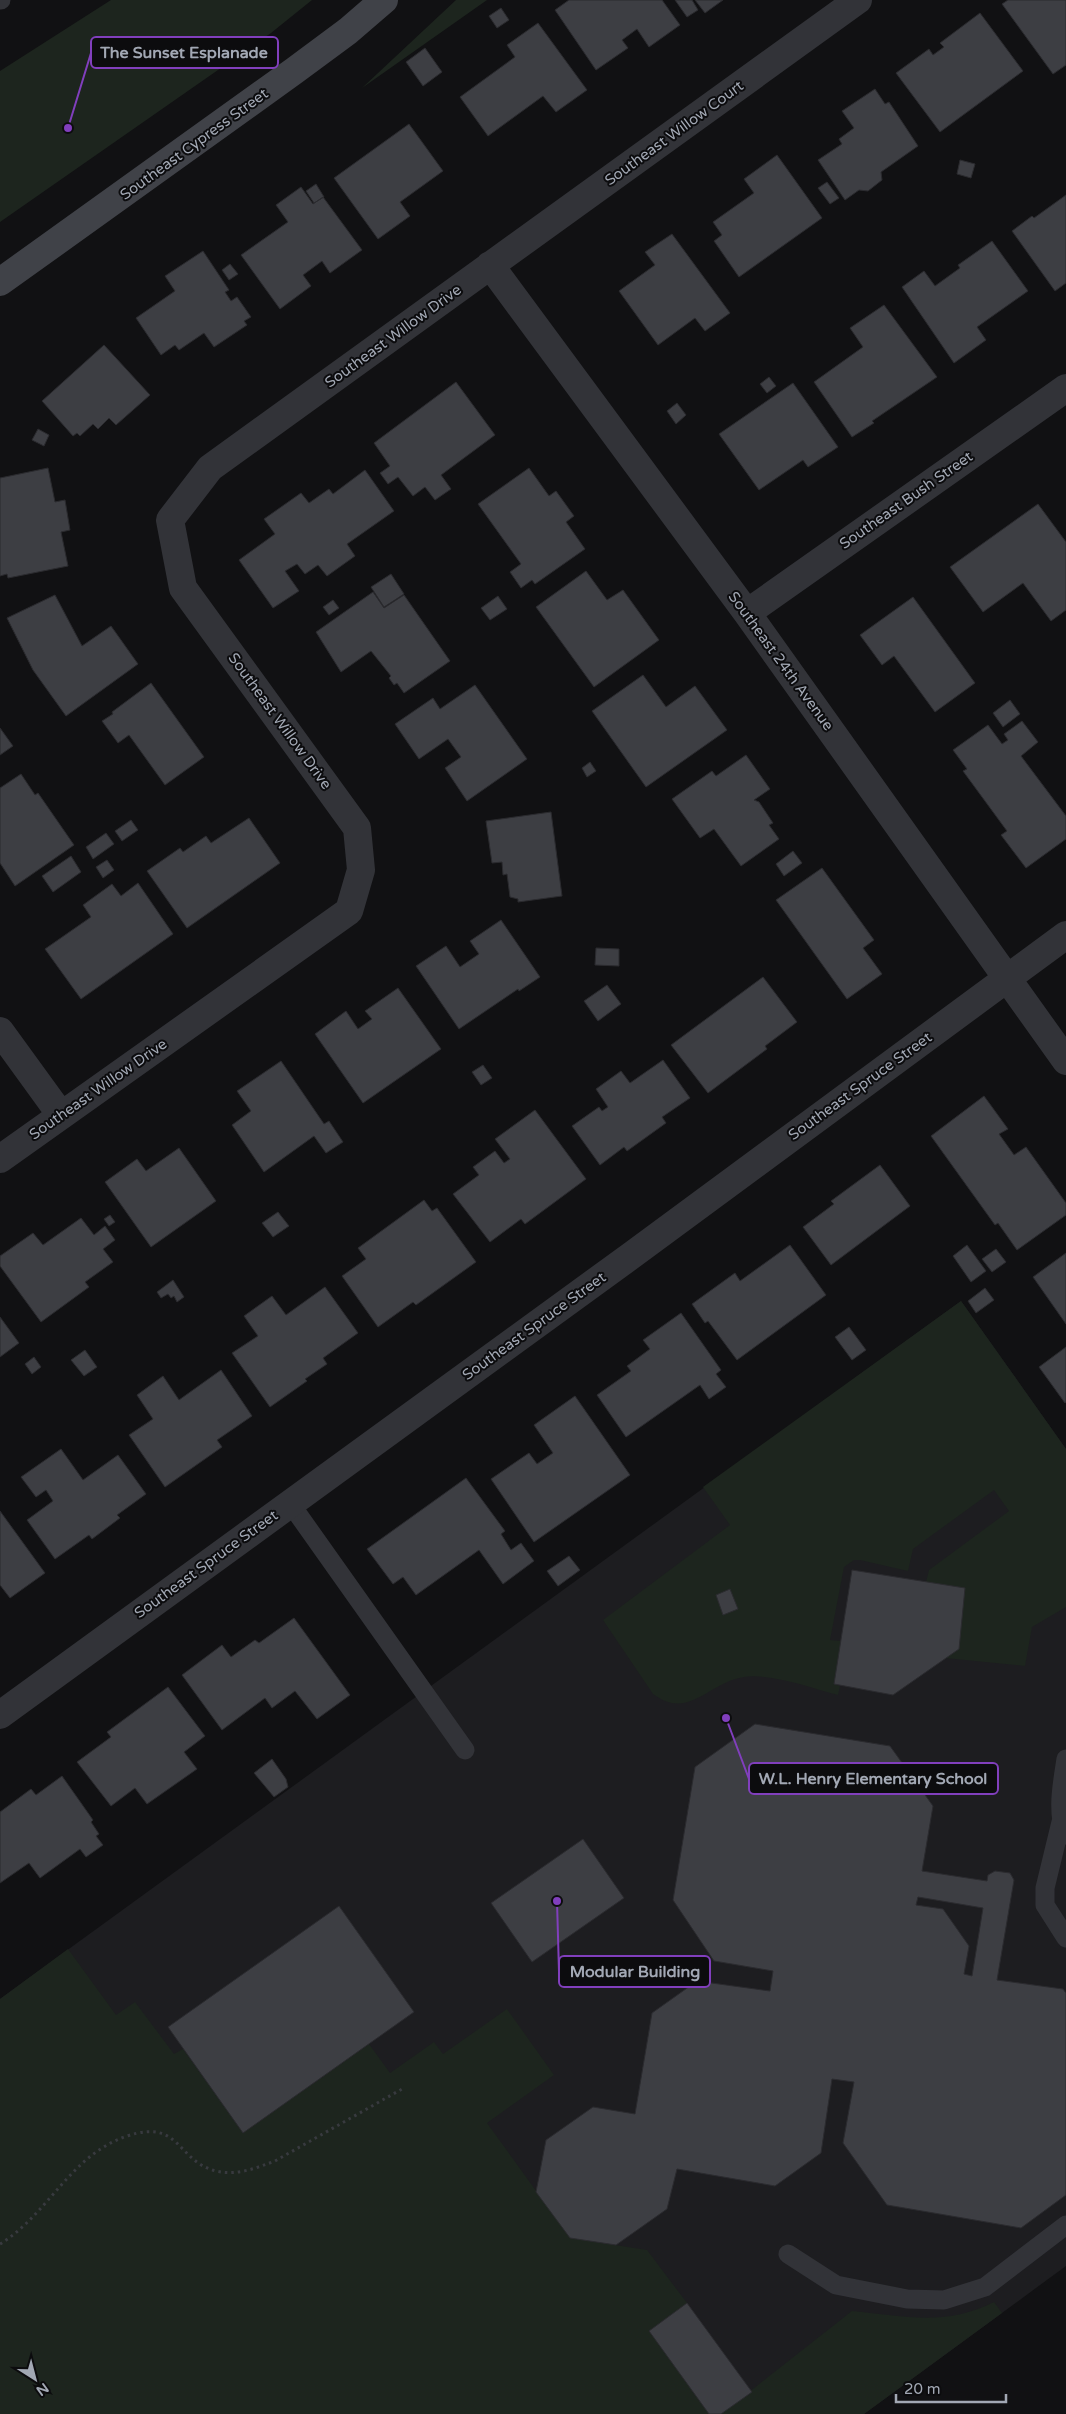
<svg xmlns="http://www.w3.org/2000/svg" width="1066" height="2414" font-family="'Varela Round',sans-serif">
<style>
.built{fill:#1d1d20}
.green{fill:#1d251e}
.building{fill:#3d3e43;stroke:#2b2b2f;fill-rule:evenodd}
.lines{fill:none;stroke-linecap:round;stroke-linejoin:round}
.path{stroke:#383a3f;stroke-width:3;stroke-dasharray:2.5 4;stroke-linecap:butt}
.service{stroke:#323338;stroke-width:19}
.minor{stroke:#323338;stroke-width:28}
.secondary{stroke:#404248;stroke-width:28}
.labels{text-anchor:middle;stroke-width:4;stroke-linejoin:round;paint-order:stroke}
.street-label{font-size:15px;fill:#a2a8b4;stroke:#0c0c0e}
.leader{fill:none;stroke:#813fbd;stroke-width:2}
.callout-dot{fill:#813fbd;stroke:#0c0c0e;stroke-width:2}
.callout{fill:#0c0c0e;stroke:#813fbd;stroke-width:2}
.callout-label{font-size:16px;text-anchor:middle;font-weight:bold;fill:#a2a8b4}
</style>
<rect width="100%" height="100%" fill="#111113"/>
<path class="built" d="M961,1301L1066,1449V2266L864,2414H0V1999Z"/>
<path class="green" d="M111,0H312L271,33L0,222V71Z
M456,0H487L362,88Z
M961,1301L1066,1449V1607L1032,1627L1025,1666L945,1658L926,1582L929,1570L1009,1511L994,1490L913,1549L908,1571L860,1560H854L844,1567L830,1640L841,1641L834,1684L840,1686L838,1695C811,1688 771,1673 744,1677C709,1682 689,1721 653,1694L603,1620L730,1525L703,1487Z
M68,1949L116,2015L135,2002L174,2054L183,2049L243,2133L369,2044L390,2073L434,2042L443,2054L507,2009L554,2075L487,2123L570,2238L647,2250L687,2303L649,2331L709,2414H0V1999Z
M994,2302L1002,2313L864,2414H721L852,2311C905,2316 944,2327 994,2302Z"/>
<path class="building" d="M569,0H662L680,25L649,47L637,29L622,40L628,48L596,70L555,10Z
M675,0H692L698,10L687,17Z
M695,0H723L705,13Z
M1008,0H1066V65L1053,74L1002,4Z
M501,8L509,20L497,28L489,16Z
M980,13L1023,71L940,132L896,73L929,49L933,55L944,47L940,43Z
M538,23L587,90L556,112L543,96L488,136L460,97L515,57L507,45Z
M425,48L442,72L423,86L406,62Z
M875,89L885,104L889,102L918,146L881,172L882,180L868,191L859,190L845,200L818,160L842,144L839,139L854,128L842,111Z
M409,124L443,171L400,202L410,216L378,239L334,178Z
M777,155L822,218L739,277L714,241L722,235L713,222L754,193L744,179Z
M960,160L975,164L971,178L957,174Z
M827,182L839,198L830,204L818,188Z
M316,184L324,197L314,203L306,191Z
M301,187L313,204L323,197L362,250L330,273L322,261L303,275L311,286L280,309L241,255L288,222L276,205Z
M1066,195V283L1055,291L1012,231L1032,216L1034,218Z
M672,234L730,313L705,331L695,318L658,345L619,291L655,265L645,252Z
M992,241L1028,291L977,327L986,340L954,363L902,287L924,271L935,286L960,268L958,265Z
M203,251L229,290L225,292L231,301L237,297L251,317L244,321L247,325L214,347L204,333L179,350L175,345L161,355L136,318L175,291L165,276Z
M230,264L238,274L229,280L222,270Z
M884,305L937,377L872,421L874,423L852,437L814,382L863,347L850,328Z
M104,345L150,395L116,425L109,418L98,429L93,424L80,436L77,433L73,436L42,401Z
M769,377L776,386L767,393L760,384Z
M456,382L495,435L441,475L451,489L435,500L425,487L413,496L398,477L388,484L380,473L390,466L374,443Z
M793,383L838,447L808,467L803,460L759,490L719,434Z
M677,403L686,415L676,424L667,411Z
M38,429L49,435L44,446L32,440Z
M48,468L55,502L65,500L70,530L61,532L68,566L8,578L7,574L0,576V478Z
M529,468L549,496L556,491L574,516L566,522L585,549L535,584L532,580L521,588L510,572L521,564L478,504Z
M365,470L394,511L347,544L355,556L327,576L318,565L305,574L297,564L285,571L299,591L273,608L239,560L275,534L264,519L301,493L309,503L329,489L333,494Z
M1038,504L1066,542V610L1051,621L1023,583L983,612L950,567Z
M586,571L607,600L623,590L659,640L594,687L536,607Z
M391,574L404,594L384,607L371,587Z
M373,592L384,608L404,595L450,661L404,693L397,683L394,685L389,678L391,676L371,651L341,672L316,632Z
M55,595L82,646L111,626L138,664L66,716L33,670L7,618Z
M498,596L507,609L490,620L481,608Z
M913,597L975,683L935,712L894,656L882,665L860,635Z
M333,600L339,608L329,615L323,607Z
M643,675L666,707L695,686L727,730L646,787L592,711Z
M151,683L204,757L165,785L129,735L118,743L102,721L113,714L112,712Z
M475,685L527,759L467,801L445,768L461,757L448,739L419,759L395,724L433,698L440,709Z
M1010,700L1020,714L1003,727L993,713Z
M1022,721L1038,742L1021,756L1066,816V839L1026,868L1001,835L1007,831L963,771L967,769L953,750L988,725L1002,744L1008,740L1004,734Z
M0,728L13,746L0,755Z
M746,755L770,789L754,800L759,802L773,823L769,825L779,839L741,866L714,829L700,838L672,799L712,771L716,776Z
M590,762L596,771L587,777L582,768Z
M21,774L35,795L38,793L74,845L15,886L0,863V788Z
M551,812L562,896L518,902V899L510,897L507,874L503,875L502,862L492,863L486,821Z
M249,818L280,863L187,928L147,871L180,848L183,852L206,836L211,843Z
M131,820L138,830L122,841L115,831Z
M106,833L114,844L93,859L86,847Z
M793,851L802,863L784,876L776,864Z
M71,856L81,872L53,892L42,876Z
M107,860L114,870L103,878L96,867Z
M822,868L874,940L863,948L882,974L847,999L776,900Z
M138,883L173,934L81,999L45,949L91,917L83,905L112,884L121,896Z
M501,920L540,977L519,991L518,989L459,1029L416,966L446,946L460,967L479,954L470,941Z
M596,948L619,949V966L595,965Z
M763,977L797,1022L765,1046L767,1049L708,1093L671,1045Z
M607,985L621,1004L598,1021L584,1001Z
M398,988L441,1049L363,1103L315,1034L346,1011L358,1029L372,1019L365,1011Z
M663,1060L690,1098L662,1117L666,1123L627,1151L624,1147L600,1165L572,1126L599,1107L602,1111L608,1107L596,1089L621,1071L630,1083Z
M281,1061L324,1124L329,1121L343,1142L326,1153L314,1136L264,1172L232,1125L251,1111L237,1091Z
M483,1065L492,1078L481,1085L472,1072Z
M984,1096L1008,1129L999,1134L1014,1155L1026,1147L1066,1203V1215L1017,1250L998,1223L995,1225L931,1136Z
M535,1110L586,1179L525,1224L521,1219L490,1242L453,1194L479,1175L473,1167L495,1151L504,1163L510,1159L495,1139Z
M179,1148L216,1201L151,1247L105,1182L137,1159L146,1171Z
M880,1165L910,1206L831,1265L803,1227L834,1204L831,1201Z
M424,1200L432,1211L437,1208L476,1262L416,1305L413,1302L378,1327L342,1276L366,1259L358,1248Z
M278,1212L289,1226L273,1237L262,1223Z
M110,1215L115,1222L109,1226L104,1219Z
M81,1218L94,1235L105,1226L115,1240L103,1249L113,1262L85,1282L89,1287L41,1322L0,1266V1256L33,1233L43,1245Z
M790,1245L826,1295L737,1360L708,1321L705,1323L692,1304L735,1273L740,1281Z
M967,1245L986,1271L971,1282L953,1256Z
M996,1249L1006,1262L992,1272L982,1259Z
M1066,1253V1324L1033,1277Z
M173,1280L184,1297L177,1302L174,1296L171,1298L168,1294L161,1298L157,1292Z
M325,1287L358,1333L323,1358L327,1364L305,1379L307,1381L270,1407L232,1353L258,1336L244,1316L272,1296L286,1315Z
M985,1288L994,1300L976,1313L968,1301Z
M681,1313L721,1370L716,1374L726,1387L709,1399L700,1385L626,1437L597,1395L631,1371L627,1366L650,1349L643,1340Z
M0,1317L19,1343L0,1357Z
M849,1327L866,1350L852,1360L835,1337Z
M1066,1347V1402L1065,1403L1039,1367Z
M85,1350L97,1367L84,1376L71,1360Z
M34,1357L41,1367L32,1374L25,1364Z
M221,1370L252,1416L217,1440L222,1447L165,1487L129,1435L153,1419L137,1395L163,1376L179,1400Z
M575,1396L630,1475L534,1542L491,1479L529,1453L537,1464L553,1453L534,1425Z
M61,1449L83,1480L118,1455L146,1494L117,1515L120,1518L92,1539L89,1535L55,1559L27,1520L53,1501L46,1490L36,1497L21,1477Z
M466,1478L505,1531L501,1534L511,1550L521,1543L534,1561L503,1584L479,1550L416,1595L403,1577L393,1584L367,1549Z
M0,1511L45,1573L10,1598L0,1585Z
M569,1556L580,1570L558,1586L547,1571Z
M852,1570L965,1588L959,1649L893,1695L834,1684Z
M730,1589L738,1609L723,1615L716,1595Z
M294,1618L350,1695L317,1719L295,1691L272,1708L265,1698L222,1730L182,1675L222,1645L231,1657L255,1640L259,1643Z
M168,1687L205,1736L184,1752L197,1769L147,1804L135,1788L111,1806L77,1762L111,1737L107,1732Z
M755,1724L890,1746L933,1806L922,1871L987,1881L988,1875L995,1871L1010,1873L1014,1880L997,1980L1063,1989L1066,1993V2195L1021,2228L887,2205L843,2143L854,2082L832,2079L821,2153L775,2186L677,2169L667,2209L616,2245L570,2238L536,2192L546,2140L593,2107L635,2114L652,2013L697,1981L770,1991L773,1971L714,1961L673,1900L695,1767ZM918,1897L983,1908L972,1976L964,1974L969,1946L943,1909L916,1905Z
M272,1759L286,1779L288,1787L274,1797L254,1773Z
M62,1776L93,1820L91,1822L99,1834L96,1836L103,1845L86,1857L80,1849L40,1878L29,1863L0,1883V1812L31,1789L36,1795Z
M583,1839L624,1898L532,1962L491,1903Z
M339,1906L414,2012L243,2133L168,2027Z
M687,2303L752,2392L721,2414H709L649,2331Z"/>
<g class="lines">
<path class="path" d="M0,2244C49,2214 70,2155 127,2136C181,2118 176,2161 216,2171C237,2176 256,2168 275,2161L402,2089"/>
<path class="service" d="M0,0H1
M290,1503L465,1750
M1061,1822L1045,1888V1905L1066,1938
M1065,1835C1057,1809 1062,1785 1066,1759
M788,2254L836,2285L907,2299L944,2300L985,2287L1066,2225"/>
<path class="minor" d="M490,265L747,613L1066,1061
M747,613L1066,388
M0,1031L61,1115
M0,1159L349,911L361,870L357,828L183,588L170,520L210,468L858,0
M0,1715L632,1255L1066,935"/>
<path class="secondary" d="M0,282L294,71L348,31L384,0"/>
</g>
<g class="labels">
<g class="street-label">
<text transform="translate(674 133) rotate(-36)" y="5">Southeast Willow Court</text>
<text transform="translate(194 144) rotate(-36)" y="5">Southeast Cypress Street</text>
<text transform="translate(393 336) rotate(-36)" y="5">Southeast Willow Drive</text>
<text transform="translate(906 500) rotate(-35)" y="5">Southeast Bush Street</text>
<text transform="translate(781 661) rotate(54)" y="5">Southeast 24th Avenue</text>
<text transform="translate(280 721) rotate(54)" y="5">Southeast Willow Drive</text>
<text transform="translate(860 1086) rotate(-36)" y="5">Southeast Spruce Street</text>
<text transform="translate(98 1089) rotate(-35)" y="5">Southeast Willow Drive</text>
<text transform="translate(534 1326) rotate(-36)" y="5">Southeast Spruce Street</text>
<text transform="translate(206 1564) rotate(-36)" y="5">Southeast Spruce Street</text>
</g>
</g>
<path class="leader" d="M68 128L91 53M726 1718L749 1779M557 1901L559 1972"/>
<g class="callout-dot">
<circle cx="68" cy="128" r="5"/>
<circle cx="726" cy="1718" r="5"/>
<circle cx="557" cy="1901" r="5"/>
</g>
<g class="callout">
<rect x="91" y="37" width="187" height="31" rx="5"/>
<rect x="749" y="1763" width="249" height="31" rx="5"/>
<rect x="559" y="1956" width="151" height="31" rx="5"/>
</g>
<g class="callout-label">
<text x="184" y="58">The Sunset Esplanade</text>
<text x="873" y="1784">W.L. Henry Elementary School</text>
<text x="635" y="1977">Modular Building</text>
</g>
<g transform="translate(35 2379) rotate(144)" stroke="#0c0c0e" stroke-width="4" paint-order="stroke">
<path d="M0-4L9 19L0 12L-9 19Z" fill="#a2a8b4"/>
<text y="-8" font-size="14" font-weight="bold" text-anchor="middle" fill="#a2a8b4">N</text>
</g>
<path d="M896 2394v8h110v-8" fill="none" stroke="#a2a8b4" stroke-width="2.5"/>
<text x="904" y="2394" font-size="15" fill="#a2a8b4" stroke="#0c0c0e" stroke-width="4" paint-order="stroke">20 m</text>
</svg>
